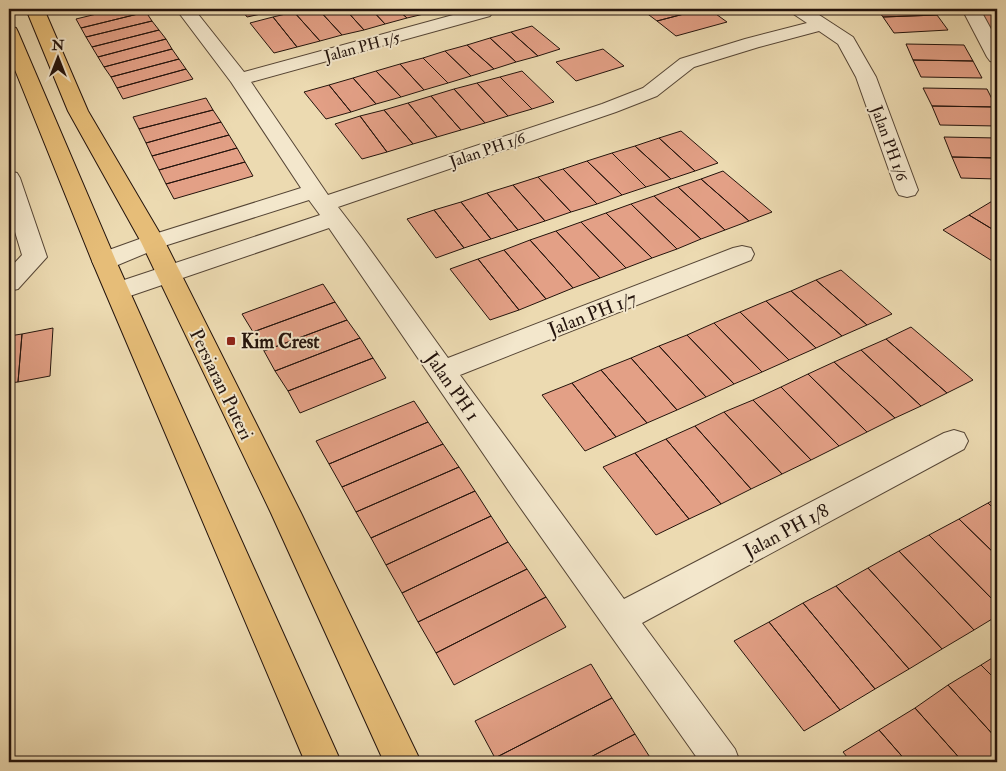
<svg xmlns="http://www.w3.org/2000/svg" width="1006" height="771" font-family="'IM FELL Double Pica',serif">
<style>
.building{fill:#e3a086;stroke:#23130c}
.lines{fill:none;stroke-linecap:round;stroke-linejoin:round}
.minor-casing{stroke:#554535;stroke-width:2}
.major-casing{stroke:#23130c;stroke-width:2}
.minor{fill:#f3e7cc;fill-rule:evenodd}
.major{fill:#e6bd78;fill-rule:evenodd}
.poi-dot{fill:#8f2418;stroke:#f3e7cc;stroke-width:2}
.labels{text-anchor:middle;stroke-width:4;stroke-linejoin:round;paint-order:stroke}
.far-street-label{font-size:16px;fill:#23130c;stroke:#f3e7cc}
.street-label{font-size:19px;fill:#23130c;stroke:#f3e7cc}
.poi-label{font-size:19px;font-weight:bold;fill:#23130c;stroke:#f3e7cc;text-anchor:start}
</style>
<rect width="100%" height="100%" fill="#ecdab1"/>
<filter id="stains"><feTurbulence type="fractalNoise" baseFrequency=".004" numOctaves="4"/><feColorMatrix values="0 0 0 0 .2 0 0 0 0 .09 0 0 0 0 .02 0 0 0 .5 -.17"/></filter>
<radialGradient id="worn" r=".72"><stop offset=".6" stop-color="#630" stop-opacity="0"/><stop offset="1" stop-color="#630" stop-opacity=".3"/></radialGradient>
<path class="building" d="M117,9H144L146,12L81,28L76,19Z
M241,9H267L270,12L247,17Z
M307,9H318L342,35L320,41L294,12Z
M318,9H345L364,30L342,35Z
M345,9H371L385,24L364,30Z
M371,9H397L407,18L385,24Z
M397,9H424L428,13L407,18Z
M641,9H703L657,21Z
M703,9H709L727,22L676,36L657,21Z
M877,9H932L937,15L883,17Z
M980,9H997V41Z
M146,12L152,21L86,37L81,28Z
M294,12L320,41L297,47L273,17Z
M937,15L948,30L894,33L883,17Z
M273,17L297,47L274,53L250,23Z
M152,21L159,30L92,47L86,37Z
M532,26L560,49L538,56L511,32Z
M159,30L166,39L98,57L92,47Z
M511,32L538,56L516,62L490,38Z
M490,38L516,62L494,69L467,45Z
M166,39L172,49L104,67L98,57Z
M906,44L964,45L973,61L913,60Z
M467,45L494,69L471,76L445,51Z
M172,49L179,59L111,77L104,67Z
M603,49L624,66L576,81L556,62Z
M445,51L471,76L448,83L423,58Z
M423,58L448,83L424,90L400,64Z
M179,59L186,69L117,88L111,77Z
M913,60L973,61L982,78L921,77Z
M400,64L424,90L401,97L376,71Z
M186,69L193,79L123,99L117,88Z
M376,71L401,97L376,104L353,78Z
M522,71L554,102L532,109L500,77Z
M500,77L532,109L508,116L477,83Z
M353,78L376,104L351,112L329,85Z
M477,83L508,116L485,123L454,89Z
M329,85L351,112L326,119L304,92Z
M923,88L987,89L996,107L932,106Z
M454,89L485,123L461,130L431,96Z
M431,96L461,130L437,137L408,103Z
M206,98L213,110L139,129L133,117Z
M408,103L437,137L413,144L384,110Z
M932,106L996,107L997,126L940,125Z
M213,110L221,122L146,143L139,129Z
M384,110L413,144L387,152L360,116Z
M360,116L387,152L362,159L335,124Z
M221,122L229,135L152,156L146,143Z
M681,131L718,163L695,171L659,138Z
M229,135L237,148L159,170L152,156Z
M944,137L997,138V158L952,157Z
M659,138L695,171L671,179L635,146Z
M635,146L671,179L646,187L612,153Z
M237,148L245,162L166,184L159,170Z
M612,153L646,187L622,195L587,161Z
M952,157L997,158V179L961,178Z
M587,161L622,195L597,204L563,169Z
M245,162L253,176L174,199L166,184Z
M563,169L597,204L571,212L538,177Z
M723,171L772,212L749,221L701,179Z
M538,177L571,212L545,221L513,185Z
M701,179L749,221L725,230L678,187Z
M513,185L545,221L518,230L487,193Z
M678,187L725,230L701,239L654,196Z
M487,193L518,230L491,239L461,202Z
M654,196L701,239L677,249L631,204Z
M994,200L997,201V232L969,215Z
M461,202L491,239L464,248L434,210Z
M631,204L677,249L652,258L606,213Z
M434,210L464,248L436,258L407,219Z
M606,213L652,258L626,268L581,222Z
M969,215L997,232V264L943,230Z
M581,222L626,268L600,278L556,231Z
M556,231L600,278L573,288L530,240Z
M530,240L573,288L546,299L504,250Z
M504,250L546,299L519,310L478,259Z
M478,259L519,310L490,320L450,269Z
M841,270L892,314L867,325L816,280Z
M816,280L867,325L842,336L791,291Z
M323,284L335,302L253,332L242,314Z
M791,291L842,336L816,348L766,301Z
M766,301L816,348L789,360L740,312Z
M335,302L347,320L264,351L253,332Z
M740,312L789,360L762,372L714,323Z
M347,320L360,338L275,371L264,351Z
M714,323L762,372L734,384L687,335Z
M911,327L973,380L947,393L886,339Z
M53,328L50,376L18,382L22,334Z
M22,334L18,382L9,383V336Z
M687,335L734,384L706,397L659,346Z
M360,338L373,358L288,391L275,371Z
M886,339L947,393L921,406L861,350Z
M659,346L706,397L677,410L631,358Z
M861,350L921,406L895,418L834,362Z
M373,358L386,378L300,413L288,391Z
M631,358L677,410L647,423L601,370Z
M834,362L895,418L867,432L808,374Z
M601,370L647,423L616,437L572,383Z
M808,374L867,432L839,446L781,387Z
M572,383L616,437L585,451L542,395Z
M781,387L839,446L811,460L753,400Z
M753,400L811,460L782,474L724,412Z
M414,401L428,422L329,464L316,441Z
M724,412L782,474L751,489L695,426Z
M428,422L443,444L342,487L329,464Z
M695,426L751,489L721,504L666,439Z
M666,439L721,504L689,519L635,453Z
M443,444L459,467L356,512L342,487Z
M635,453L689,519L656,535L603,467Z
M459,467L475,491L371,538L356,512Z
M475,491L491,516L386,565L371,538Z
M997,498V512L988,503Z
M988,503L997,512V556L959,519Z
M491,516L508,542L402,593L386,565Z
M959,519L997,556V604L929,535Z
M929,535L997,604V616L974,630L899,551Z
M508,542L527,569L418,622L402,593Z
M899,551L974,630L942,649L868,568Z
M868,568L942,649L909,669L836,586Z
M527,569L546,597L436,653L418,622Z
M836,586L909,669L875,689L803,603Z
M546,597L566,627L454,685L436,653Z
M803,603L875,689L840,710L769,622Z
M769,622L840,710L804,731L734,641Z
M997,655V681L981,665Z
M591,664L612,698L495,758L475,721Z
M981,665L997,681V739L948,685Z
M948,685L997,739V762H963L915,708Z
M612,698L635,734L581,762H497L495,758Z
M915,708L963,762H907L879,730Z
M879,730L907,762H851L843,752Z
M635,734L653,762H581Z"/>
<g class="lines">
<defs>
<path id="minor" d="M176,9H194L244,72L475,9H491L493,12L490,16L251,82L328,195L602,104L643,88L680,59L745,39L807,23L792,13L789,9H810L853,37L876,77L918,190L915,195L907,197L899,195L896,190L856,77L838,44L819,31L759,47L694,67L657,96L616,112L338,207L361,237L448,358L733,248L742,246L751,248L754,254L751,260L460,375L624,599L944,433L954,430L964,433L968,441L964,449L642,623L735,749L740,762H700L515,500L329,228L127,297L118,300L109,297L105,291L109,285L320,215L309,200L161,247L113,267L104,269L95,267L92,261L95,255L145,237L301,188L231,82Z
M962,9H980L997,40V63L990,61L987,57Z
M9,171L17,173L20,178L47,257L18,289L9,291V269L22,255L9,212Z"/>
<path id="major" d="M26,9H44L88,111L165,242L301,513L421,762H384L271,513L141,242L68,111Z
M9,26L16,28L18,32L116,261L341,762H305L92,261L9,55Z"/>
</defs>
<use href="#minor" class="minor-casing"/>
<use href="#major" class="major-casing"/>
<use href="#minor" class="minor"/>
<use href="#major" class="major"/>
</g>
<rect class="poi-dot" x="226" y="336" width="10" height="10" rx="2.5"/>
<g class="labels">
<g class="far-street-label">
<text transform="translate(362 46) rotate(-15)" y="6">Jalan PH 1/5</text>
<text transform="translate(890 143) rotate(70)" y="6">Jalan PH 1/6</text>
<text transform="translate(487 149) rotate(-19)" y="6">Jalan PH 1/6</text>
</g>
<g class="street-label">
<text transform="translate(592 313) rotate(-21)" y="7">Jalan PH 1/7</text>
<text transform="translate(222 384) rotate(64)" y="7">Persiaran Puteri</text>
<text transform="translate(453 386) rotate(55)" y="7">Jalan PH 1</text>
<text transform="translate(786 530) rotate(-28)" y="7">Jalan PH 1/8</text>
</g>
<g class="poi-label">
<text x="241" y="348">Kim Crest</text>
</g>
</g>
<rect width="1006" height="771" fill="none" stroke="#ecdab1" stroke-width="30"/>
<rect x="10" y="10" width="986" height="751" fill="none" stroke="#23130c" stroke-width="2.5"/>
<rect x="15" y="15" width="976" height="741" fill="none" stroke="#23130c"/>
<g transform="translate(58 58)" stroke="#f3e7cc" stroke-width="4" paint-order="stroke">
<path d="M0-4L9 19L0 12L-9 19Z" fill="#23130c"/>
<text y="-8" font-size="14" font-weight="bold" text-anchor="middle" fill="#23130c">N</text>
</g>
<rect width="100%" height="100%" filter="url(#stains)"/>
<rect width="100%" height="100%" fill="url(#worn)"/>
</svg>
